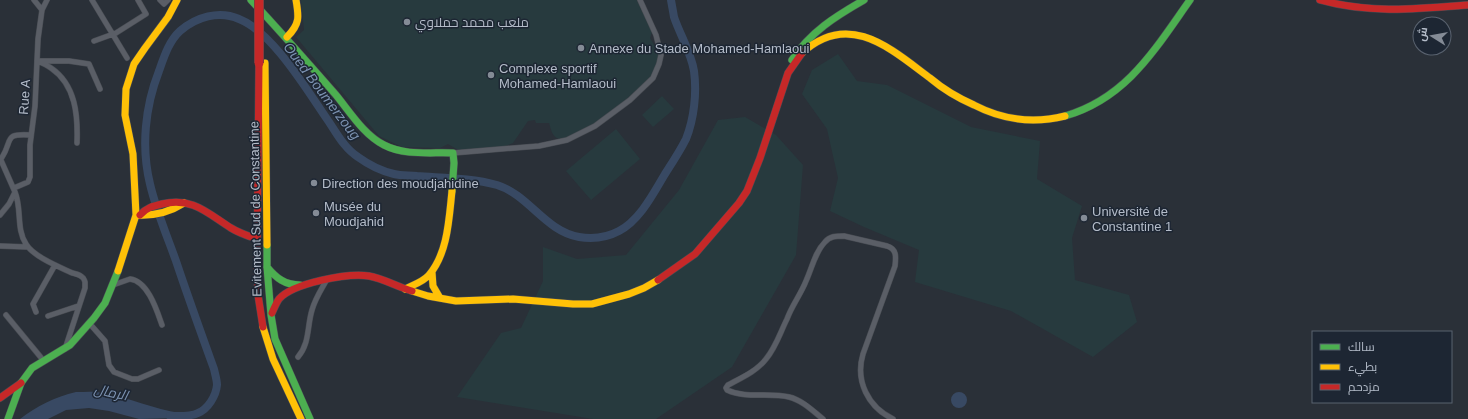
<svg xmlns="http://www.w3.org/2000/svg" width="1468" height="419" font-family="Helvetica,Cairo,sans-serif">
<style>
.green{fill:#273a3e}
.water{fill:#384963}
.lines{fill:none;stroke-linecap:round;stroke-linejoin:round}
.river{stroke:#384963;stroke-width:8}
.street-casing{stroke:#484c53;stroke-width:6}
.fast-casing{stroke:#484c53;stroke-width:8}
.slow-casing{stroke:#484c53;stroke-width:8}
.jam-casing{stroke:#484c53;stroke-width:8}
.street{stroke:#5a5e66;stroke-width:5}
.fast{stroke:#4caf50;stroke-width:7}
.slow{stroke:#ffc107;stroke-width:7}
.jam{stroke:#c62828;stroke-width:7}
.jam-bridge-casing{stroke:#474c53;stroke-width:10;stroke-linecap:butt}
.jam-bridge{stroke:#c62828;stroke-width:9}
.poi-dot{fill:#848b96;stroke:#1d2633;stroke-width:1.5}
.labels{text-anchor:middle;stroke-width:3;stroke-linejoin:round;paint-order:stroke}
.poi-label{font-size:13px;fill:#b4bcc9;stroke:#1d2633;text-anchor:start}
.street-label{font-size:13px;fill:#b4bcc9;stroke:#1d2633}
.water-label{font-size:14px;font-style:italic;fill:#7c92b1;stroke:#1d2633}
</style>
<rect width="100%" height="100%" fill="#2a3038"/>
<path class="green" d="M301,0H637L652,32L650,38C656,48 662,57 657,69C653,82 601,119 588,129C581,133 569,141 560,139C552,138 551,129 549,123H536L535,120L528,121L513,143L500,148L460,151L448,144L440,148L402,147L379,136L296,37L304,30Z
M838,54L857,81L887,85L971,127L1040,141L1037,179L1082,206L1072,238L1075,280L1129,295L1137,322L1093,357L1011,311L915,282L919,250L864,227L830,211L838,178L827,129L802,94L812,70Z
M662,96L674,109L653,127L642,115Z
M745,117L776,135L803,165L796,255L732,367L656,419H593L457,397L501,333L521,328L543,281V247L577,259L626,255L679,190L718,120Z
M616,129L640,159L591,200L566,171Z"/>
<path class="water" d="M951 400a8 8 0 1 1 16 0a8 8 0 1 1-16 0Z
M76,392C85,392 94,391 104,393C130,398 154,409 180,413L179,418L139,419L109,411L89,408L66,410L48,419H20C37,406 55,397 76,392Z"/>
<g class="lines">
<path class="river" d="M170,416C179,416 190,417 198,413C208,409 216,396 217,385C217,380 215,374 214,369C201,333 188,297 176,261C167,236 156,210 150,184C141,147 145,107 159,71C164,57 169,41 180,31C196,17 219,10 239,19C273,32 308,92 329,122C337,134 345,149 358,157C369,165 381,171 394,174C402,176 410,175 417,176C444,178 472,178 497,185C529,195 545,231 579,237C592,239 606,238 619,231C640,220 653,194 665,174C672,163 680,151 686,139C694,119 697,93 694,71C691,52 680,35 674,17C673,11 672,6 671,0"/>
<defs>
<path id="street" d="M34,0L42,10
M92,0L127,58
M160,0L164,4L168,0
M94,41L116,33L146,14L138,0
M37,61C42,63 47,65 51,68C76,85 78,116 77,143
M38,61H69L89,64L100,89
M453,153L539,146L567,140L595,126L630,100L653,78L659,64L661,55L656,35L640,0
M0,158L15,192L9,204L0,215
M1,159C14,140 2,133 31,135
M14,188L28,182L30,177V145L35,106L38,39L42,10L47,0
M15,192C22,209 16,229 26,244C33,256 57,266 70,272C74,274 79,274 82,277C84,278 84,279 85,282V288L65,349
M0,246L28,247
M113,285L130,279C148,281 157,311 162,325
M36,312L33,304L55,265
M6,315L43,360
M48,316L78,306
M90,324L105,341L109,365L114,372L132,379H138L159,370
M298,357C310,343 307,326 312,310C315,299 321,290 326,281
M823,419C813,411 802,400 789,397C769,392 746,399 727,390L726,388L728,385C741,378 757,371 766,359C776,347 780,333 787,319C792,305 801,294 806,281C812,268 815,252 825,242C830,236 836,236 844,236L887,246C897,249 896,257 895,266L863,354C855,381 868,407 893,419"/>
<path id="fast" d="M251,0C280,31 308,63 336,95C350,112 364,135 384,145C405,156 431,152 453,153L454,163L452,191
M792,60C810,32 836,16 864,0
M1065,116C1127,98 1155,49 1190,0
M267,245V267L271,315L275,339L310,419
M267,267C276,278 285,285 300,285
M8,419L21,383L32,368L70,345L94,318L105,303L118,271"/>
<path id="slow" d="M287,37C300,24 299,17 296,0
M802,53C849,10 891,49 930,78C943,89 958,98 974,105C1003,120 1033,124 1065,116
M265,63L267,245
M136,215C152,216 170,212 184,203
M118,271L136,215L133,154L125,115L126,89L134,64L145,48L168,17L177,0
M432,272L433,286L440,298
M405,289C413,285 423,282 429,275C448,253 449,218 452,191
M412,291L428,296L456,301L513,299L573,304H592L629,294L644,288L658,280
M263,327L273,359L301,419"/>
<path id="jam" d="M1320,0C1370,14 1417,9 1468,5
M259,63L257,270L258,295L263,327
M140,215C146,208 153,206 162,204C193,197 207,213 231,228C239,233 248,236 257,239
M658,280L695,254L739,203L747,191L760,158L788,73L802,53
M272,313C274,309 276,303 279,299C293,283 347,273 369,276C382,278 398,287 412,291
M0,398L21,383"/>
</defs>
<use href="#street" class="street-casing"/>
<use href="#fast" class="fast-casing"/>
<use href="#slow" class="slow-casing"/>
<use href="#jam" class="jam-casing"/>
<use href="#street" class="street"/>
<use href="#fast" class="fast"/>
<use href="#slow" class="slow"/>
<use href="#jam" class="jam"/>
<defs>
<path id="jam-bridge" d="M259,0V63"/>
</defs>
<use href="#jam-bridge" class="jam-bridge-casing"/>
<use href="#jam-bridge" class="jam-bridge"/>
</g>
<g class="poi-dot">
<circle cx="407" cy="22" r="4"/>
<circle cx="581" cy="48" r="4"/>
<circle cx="491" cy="75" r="4"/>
<circle cx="314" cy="183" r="4"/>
<circle cx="316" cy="213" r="4"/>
<circle cx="1084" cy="218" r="4"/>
</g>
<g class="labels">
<g class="poi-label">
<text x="415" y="27">ملعب محمد حملاوي</text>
<text x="589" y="53">Annexe du Stade Mohamed-Hamlaoui</text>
<text x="499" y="73">Complexe sportif<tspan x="499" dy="15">Mohamed-Hamlaoui</tspan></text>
<text x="322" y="188">Direction des moudjahidine</text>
<text x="324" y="211">Musée du<tspan x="324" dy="15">Moudjahid</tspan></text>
<text x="1092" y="216">Université de<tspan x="1092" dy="15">Constantine 1</tspan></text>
</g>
<g class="street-label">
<text transform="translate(24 97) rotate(-86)" y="5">Rue A</text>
<text transform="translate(255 209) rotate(-91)" y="5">Evitement Sud de Constantine</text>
</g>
<g class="water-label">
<text transform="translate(322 91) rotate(53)" y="5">Oued Boumerzoug</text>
<text transform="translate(111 392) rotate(12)" y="5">الرمال</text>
</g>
</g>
<rect x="1312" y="331" width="140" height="72" fill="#1d2633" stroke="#59626f"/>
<rect x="1320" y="344" width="20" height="6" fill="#4caf50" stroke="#59626f"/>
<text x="1348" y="351" font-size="12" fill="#b4bcc9">سالك</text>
<rect x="1320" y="364" width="20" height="6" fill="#ffc107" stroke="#59626f"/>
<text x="1348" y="371" font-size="12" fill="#b4bcc9">بطيء</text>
<rect x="1320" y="384" width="20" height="6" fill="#c62828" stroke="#59626f"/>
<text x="1348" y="391" font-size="12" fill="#b4bcc9">مزدحم</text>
<g transform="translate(1432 36) rotate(281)"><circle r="19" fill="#1d2633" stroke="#59626f"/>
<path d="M0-3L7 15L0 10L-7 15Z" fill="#848b96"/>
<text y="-6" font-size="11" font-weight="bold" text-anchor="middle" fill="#b4bcc9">ش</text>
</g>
</svg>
